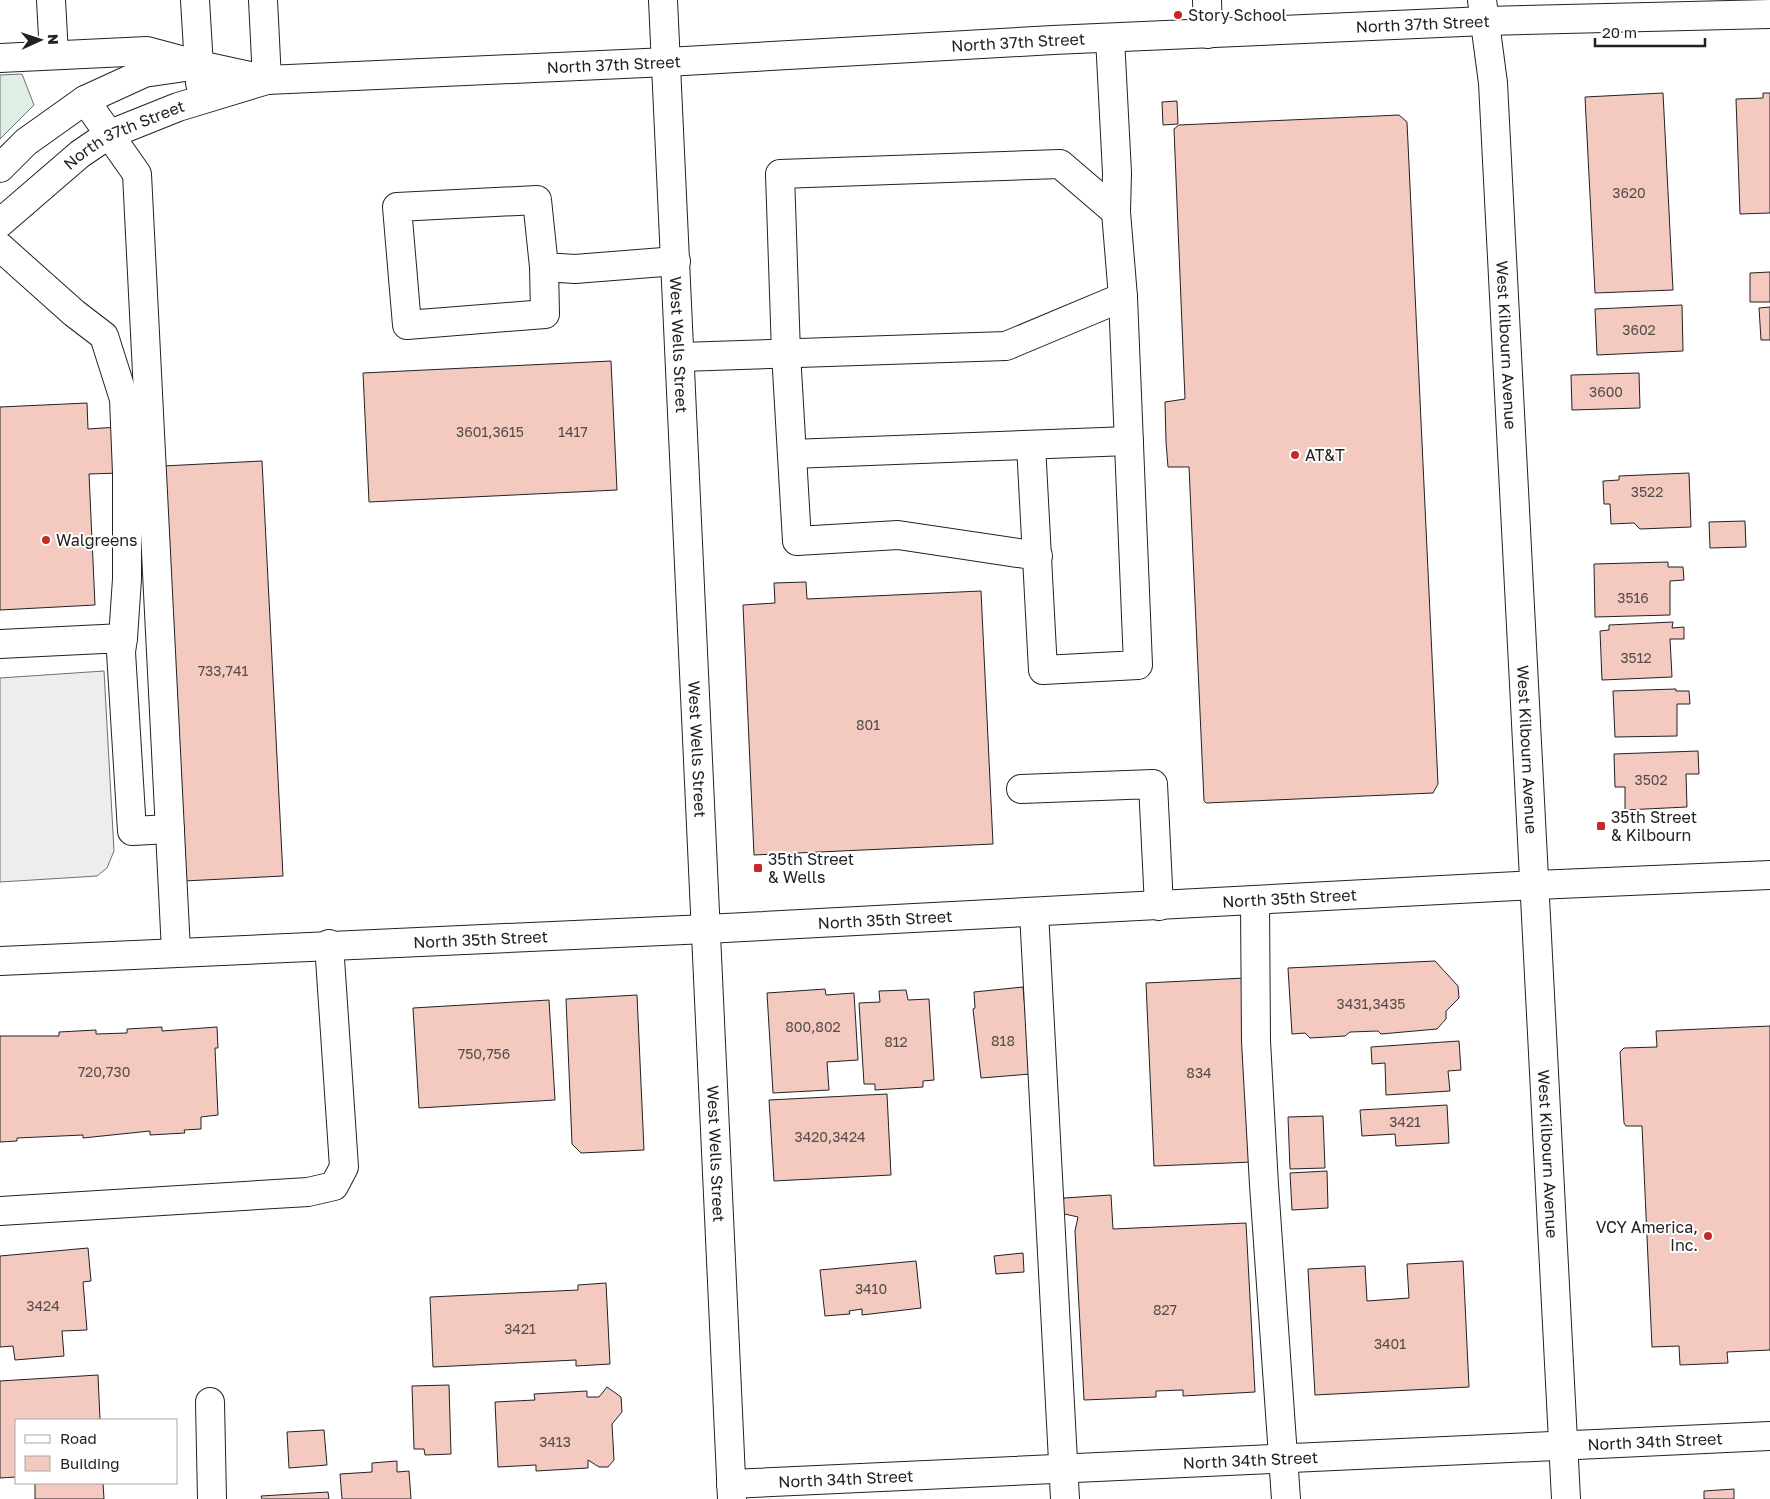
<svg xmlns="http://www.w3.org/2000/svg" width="1770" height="1499" font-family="'Golos Text',sans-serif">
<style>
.green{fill:#e0efe3;stroke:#6f6f6f}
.parking{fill:#ededed;stroke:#6f6f6f}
.building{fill:#f3c9c0;stroke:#222}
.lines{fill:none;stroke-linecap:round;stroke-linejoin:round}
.minor-casing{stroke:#222;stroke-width:30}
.major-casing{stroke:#222;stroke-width:30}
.minor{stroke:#fff;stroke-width:28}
.major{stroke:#fff;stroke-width:28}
.poi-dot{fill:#c62828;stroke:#fff;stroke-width:2}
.labels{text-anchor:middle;stroke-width:4;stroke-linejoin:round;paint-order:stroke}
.number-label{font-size:14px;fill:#564c4a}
.poi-label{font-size:16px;fill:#222;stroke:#fff;text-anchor:start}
.street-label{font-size:16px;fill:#222;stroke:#fff}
</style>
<rect width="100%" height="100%" fill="#fff"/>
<path class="green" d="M22,74L34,105L0,139V75Z"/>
<path class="parking" d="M104,671L114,851L107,868L97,876L0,882V678Z"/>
<path class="building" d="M1663,93L1673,290L1595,293L1585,97Z
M1763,93H1770V213L1740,214L1736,99L1763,98Z
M1177,101L1178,124L1163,125L1162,102Z
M1399,115L1407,122L1438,784L1433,793L1206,803L1204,801L1189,467H1168L1166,442L1165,402L1185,399L1174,129L1179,125Z
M1770,272V302H1750V273Z
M1682,305L1683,351L1597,355L1595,309Z
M1770,307V340H1761L1759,308Z
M611,361L617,490L369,502L363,373Z
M1639,373L1640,408L1572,410L1571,375Z
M87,403L88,429L118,427L120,473L89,474L95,605L0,610V407Z
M262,461L283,876L184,881L163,466Z
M1689,473L1691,527L1640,529L1634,523L1611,524L1610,504H1604L1603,481L1619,480V476Z
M1745,521L1746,547L1710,548L1709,522Z
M1668,562V567H1683L1684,580L1670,581V615L1595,617L1594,564Z
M806,582L807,599L981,591L993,844L754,855L743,605L775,603L774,583Z
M1673,622L1672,628L1684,627V639H1670L1672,677L1602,680L1600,631L1609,630V625Z
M1676,689V691H1689L1690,704H1677V736L1615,737L1613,691Z
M1698,751L1699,774H1686L1687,807L1625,810V787H1615L1614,754Z
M1435,961L1458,986L1459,998L1446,1011V1019L1437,1029L1381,1034L1378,1031L1350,1032L1345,1036L1310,1038L1305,1033L1292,1034L1288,968Z
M1245,978L1253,1162L1154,1166L1146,983Z
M1023,987L1031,1074L981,1078L973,1009L975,1008L974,992Z
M825,989L826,995L854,993L858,1060L827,1062L829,1090L773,1093L767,993Z
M906,990L908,1000L929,999L934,1080L923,1081V1087L875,1090V1084H864L859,1003L880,1002L879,991Z
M637,995L644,1150L581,1153L572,1144L566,999Z
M549,1000L555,1100L419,1108L413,1008Z
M1770,1026V1350L1727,1352L1728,1363L1680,1365L1679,1346L1652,1347L1642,1126H1626L1624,1123L1620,1052L1624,1048L1657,1047L1656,1031Z
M162,1027V1031L217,1027L218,1048H215L218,1115L201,1117V1129L184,1130L185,1133L150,1135V1131L83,1138V1135L17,1138V1141L0,1142V1036H59V1032L96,1030V1034L127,1033V1029Z
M1459,1041L1461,1070L1448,1071L1450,1091L1386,1095L1385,1063L1372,1064L1371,1047Z
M887,1094L891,1175L774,1181L769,1100Z
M1447,1105L1449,1143L1396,1146L1395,1134L1362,1136L1360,1110Z
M1323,1116L1325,1168L1290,1169L1288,1117Z
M1327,1171L1328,1208L1292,1210L1290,1173Z
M1111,1195L1113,1229L1246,1223L1255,1392L1183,1396V1390L1156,1391V1397L1084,1400L1075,1231L1078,1217L1060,1213L1064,1198Z
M88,1248L91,1281L83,1282L87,1330L62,1331L64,1356L15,1360L13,1346L0,1347V1256Z
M1023,1253L1024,1272L996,1274L994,1256Z
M916,1261L921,1308L862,1315V1309L849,1311L850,1314L825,1316L820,1270Z
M1463,1261L1469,1387L1315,1395L1308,1269L1365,1266L1367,1301L1409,1298L1407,1264Z
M606,1283L610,1364L576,1366V1360L433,1367L430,1297L578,1290V1285Z
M98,1375L100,1420H16V1477L0,1478V1381Z
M449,1385L451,1454L425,1455L424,1449H414L412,1386Z
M607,1387L621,1397L622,1412L612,1424L614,1460L608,1467H599L588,1460V1468L536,1471V1465L498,1467L495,1402L535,1400L534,1394L587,1391V1397H599Z
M324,1430L327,1465L289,1468L287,1432Z
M397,1461V1472L409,1471L411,1499H342L340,1474L372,1472V1463Z
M35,1483H103L104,1499H35Z
M1734,1489V1499H1704V1491Z
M328,1492L329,1499H262L261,1496Z"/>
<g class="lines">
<defs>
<g id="minor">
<path d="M51,0L54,55"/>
<path d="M195,0L200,83"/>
<path d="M263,0L267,80"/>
<path id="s1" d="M663,0L732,1499"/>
<path d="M1207,0L1208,34"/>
<path id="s2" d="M1482,0L1493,83L1566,1499"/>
<path d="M85,100L137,174L176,951"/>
<path d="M0,168L26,142L85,100L144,73L199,65L264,79"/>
<path id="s3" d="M0,223L80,154L108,135L178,107L267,80L667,62L1053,40L1485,21L1770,14"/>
<path d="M0,247L74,313L104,336L124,399L127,473V579L123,638"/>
<path d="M544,267L545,314L407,325L397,207L537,200L544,267L575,269L676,261"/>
<path d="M681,357L1006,346L1123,297"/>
<path d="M1031,445L1043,670L1138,665L1123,297L1116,212L1117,173L1110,38"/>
<path d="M792,454L1129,441"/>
<path d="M1038,556L898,535L797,541L786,353L780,174L1060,164L1116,212"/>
<path d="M0,644L123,638L121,652L132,831L170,829"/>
<path d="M1021,789L1153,784L1159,906"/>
<path d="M1255,901L1256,1041L1264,1185L1286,1499"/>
<path d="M1034,912L1065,1499"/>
<path d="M0,1211L308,1192L334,1186L344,1167L329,944"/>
<path d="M210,1402L212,1499"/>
<path id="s4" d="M731,1484L1770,1436"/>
</g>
<g id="major">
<path d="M0,58L147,51L199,65"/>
<path id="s5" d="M0,961L706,929L1536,885L1770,875"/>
</g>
</defs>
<use href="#minor" class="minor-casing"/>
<use href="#major" class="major-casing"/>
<use href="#minor" class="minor"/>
<use href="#major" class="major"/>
</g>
<g class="poi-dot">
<circle cx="1178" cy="15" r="5"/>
<circle cx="1295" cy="455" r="5"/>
<circle cx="46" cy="540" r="5"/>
<rect x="1596" y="821" width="10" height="10" rx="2.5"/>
<rect x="753" y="863" width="10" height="10" rx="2.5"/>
<circle cx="1708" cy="1236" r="5"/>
</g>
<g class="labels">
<g class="number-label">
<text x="1629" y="198">3620</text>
<text x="1639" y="335">3602</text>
<text x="1606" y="397">3600</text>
<text x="490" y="437">3601,3615</text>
<text x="573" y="437">1417</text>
<text x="1647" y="497">3522</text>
<text x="1633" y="603">3516</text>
<text x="1636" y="663">3512</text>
<text x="223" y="676">733,741</text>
<text x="868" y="730">801</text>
<text x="1651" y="785">3502</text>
<text x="1371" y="1009">3431,3435</text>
<text x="813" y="1032">800,802</text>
<text x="1003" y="1046">818</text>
<text x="896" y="1047">812</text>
<text x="484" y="1059">750,756</text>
<text x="104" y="1077">720,730</text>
<text x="1199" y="1078">834</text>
<text x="1405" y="1127">3421</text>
<text x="830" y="1142">3420,3424</text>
<text x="871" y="1294">3410</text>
<text x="43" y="1311">3424</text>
<text x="1165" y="1315">827</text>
<text x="520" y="1334">3421</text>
<text x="1390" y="1349">3401</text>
<text x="555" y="1447">3413</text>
</g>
<g class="poi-label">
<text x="1188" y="21">Story School</text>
<text x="1305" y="461">AT&amp;T</text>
<text x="56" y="546">Walgreens</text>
<text x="1611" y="823">35th Street<tspan x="1611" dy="18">&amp; Kilbourn</tspan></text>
<text x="768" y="865">35th Street<tspan x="768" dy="18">&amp; Wells</tspan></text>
<text x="1698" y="1233" text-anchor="end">VCY America,<tspan x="1698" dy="18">Inc.</tspan></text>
</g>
<g class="street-label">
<text dy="6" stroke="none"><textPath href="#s3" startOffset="1465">North 37th Street</textPath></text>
<text dy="6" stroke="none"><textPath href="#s3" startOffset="1060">North 37th Street</textPath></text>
<text dy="6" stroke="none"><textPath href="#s3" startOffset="655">North 37th Street</textPath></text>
<text dy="6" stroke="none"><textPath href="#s3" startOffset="154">North 37th Street</textPath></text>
<text dy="6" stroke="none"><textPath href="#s1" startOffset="345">West Wells Street</textPath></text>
<text dy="6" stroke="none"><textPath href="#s2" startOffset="346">West Kilbourn Avenue</textPath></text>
<text dy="6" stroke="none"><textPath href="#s1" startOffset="750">West Wells Street</textPath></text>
<text dy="6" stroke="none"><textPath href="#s2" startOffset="751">West Kilbourn Avenue</textPath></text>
<text dy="6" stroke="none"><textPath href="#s5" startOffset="1291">North 35th Street</textPath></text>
<text dy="6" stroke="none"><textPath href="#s5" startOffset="886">North 35th Street</textPath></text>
<text dy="6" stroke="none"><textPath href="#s5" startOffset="481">North 35th Street</textPath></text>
<text dy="6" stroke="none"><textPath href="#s1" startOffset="1155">West Wells Street</textPath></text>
<text dy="6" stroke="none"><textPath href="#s2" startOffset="1156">West Kilbourn Avenue</textPath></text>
<text dy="6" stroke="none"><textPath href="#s4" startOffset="925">North 34th Street</textPath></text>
<text dy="6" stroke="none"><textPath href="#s4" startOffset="520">North 34th Street</textPath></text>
<text dy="6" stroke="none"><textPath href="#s4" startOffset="115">North 34th Street</textPath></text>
</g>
</g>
<rect x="15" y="1419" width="162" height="65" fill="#ffffff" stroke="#a7a7a7"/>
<rect x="25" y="1435" width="25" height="8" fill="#ffffff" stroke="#a7a7a7"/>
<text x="60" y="1444" font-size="15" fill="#222222">Road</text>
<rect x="25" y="1456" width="25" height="15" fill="#f3c9c0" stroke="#a7a7a7"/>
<text x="60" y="1469" font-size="15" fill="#222222">Building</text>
<g transform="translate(40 40) rotate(87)" stroke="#ffffff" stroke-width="4" paint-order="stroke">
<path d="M0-4L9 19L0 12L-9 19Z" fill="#222222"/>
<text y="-8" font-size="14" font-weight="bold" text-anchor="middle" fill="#222222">N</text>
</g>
<path d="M1595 38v8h110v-8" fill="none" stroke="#222222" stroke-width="2.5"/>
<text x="1602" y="38" font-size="15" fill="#222222" stroke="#ffffff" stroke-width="4" paint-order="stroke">20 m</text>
</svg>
